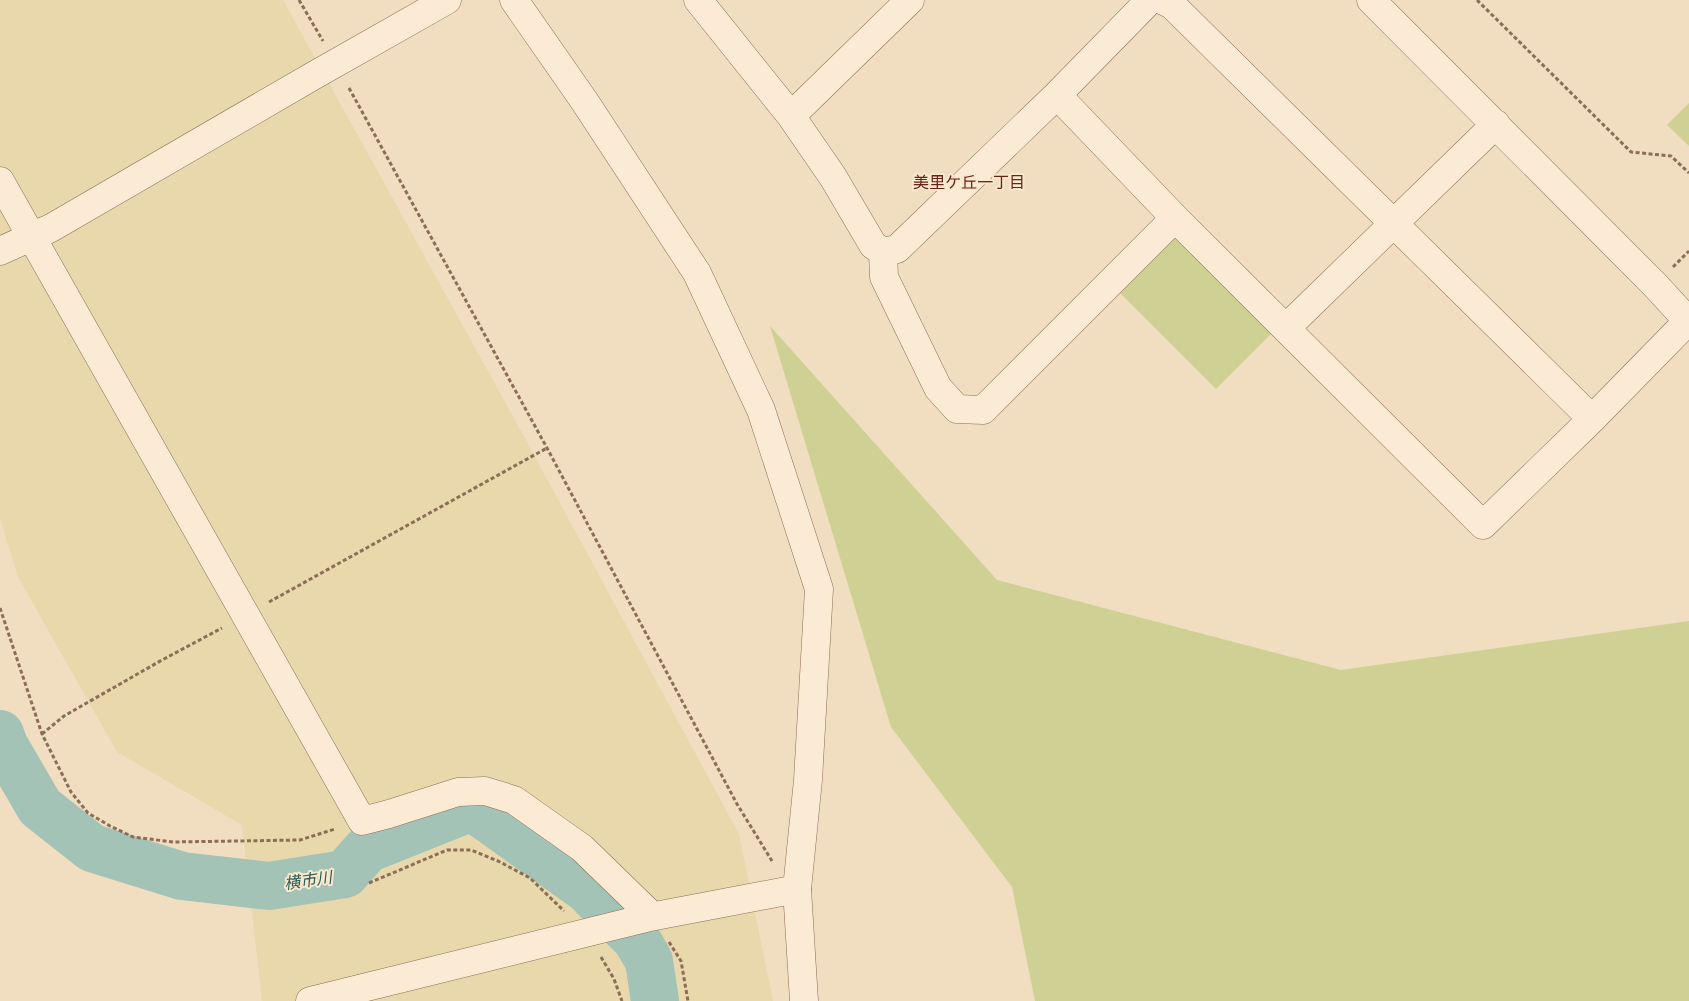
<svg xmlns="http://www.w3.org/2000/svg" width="1689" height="1001" font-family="'Libre Baskerville','Noto Sans JP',serif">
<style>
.farmland{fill:#e8d8ac}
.green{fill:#cfd093}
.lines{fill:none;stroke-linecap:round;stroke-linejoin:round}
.river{stroke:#a3c3b6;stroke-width:48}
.minor-casing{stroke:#8c6d56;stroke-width:29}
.tertiary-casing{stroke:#8c6d56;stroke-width:29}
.path{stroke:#8c6d56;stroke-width:3;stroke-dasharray:4 2.5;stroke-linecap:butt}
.minor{stroke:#fbebd4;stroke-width:28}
.tertiary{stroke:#fbebd4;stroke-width:28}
.labels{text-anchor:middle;stroke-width:4;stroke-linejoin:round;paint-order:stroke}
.neighbourhood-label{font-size:16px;fill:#6a2118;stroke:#f8e8d0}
.water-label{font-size:16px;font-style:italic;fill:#2a5b53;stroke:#f8e8d0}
</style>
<rect width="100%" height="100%" fill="#f1ddc0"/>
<path class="farmland" d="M0,0H283L515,420L739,834L773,1001H262L242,825L117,752L18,577L0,518Z"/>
<path class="green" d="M1689,103V146L1667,125Z
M1179,233L1276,329L1216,389L1119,292Z
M770,326L997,580L1341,670L1689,621V1001H1035L1012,887L891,727Z"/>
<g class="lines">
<path class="river" d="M0,734L4,745L40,807L92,848L182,876L269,886L345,874L367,849L472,807L587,889L637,940L649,961L655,1001"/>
<defs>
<path id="minor" d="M698,0L791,116L833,177L873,245L883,252L897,249L1057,95L1145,5L1148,0
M1162,0L1172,5L1592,419
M1057,95L1175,218L1483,525L1592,419L1688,321L1656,286L1371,0
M791,116L910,0
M0,181L362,821L389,814L458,792L485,791L514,800L582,848L652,916
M0,251L51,228L313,76L447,0
M883,252L884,277L938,388L957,409L983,410L1175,218
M1286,328L1496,124
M310,1001L650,917L797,889"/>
<path id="tertiary" d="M514,0L585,102L697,273L761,410L819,589L808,780L797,889L804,1001"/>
</defs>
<use href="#minor" class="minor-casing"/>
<use href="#tertiary" class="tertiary-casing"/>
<path class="path" d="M299,0L323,41
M1477,0L1631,152L1671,156L1689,173
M349,88L547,448L737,804L772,861
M1673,267L1689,251
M269,602L547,448
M0,608L42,734L71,792L88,813L110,826L133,837L173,842L300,840L335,829
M42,734L64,716L162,660L222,628
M369,883L447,850H471L498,861L530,878L564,911
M669,942L681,961L688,1001
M601,957L614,979L622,1001"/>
<use href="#minor" class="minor"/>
<use href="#tertiary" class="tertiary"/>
</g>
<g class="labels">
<g class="neighbourhood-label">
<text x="969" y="188">美里ケ丘一丁目</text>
</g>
<g class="water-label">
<text transform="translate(308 880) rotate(-8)" y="6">横市川</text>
</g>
</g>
</svg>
